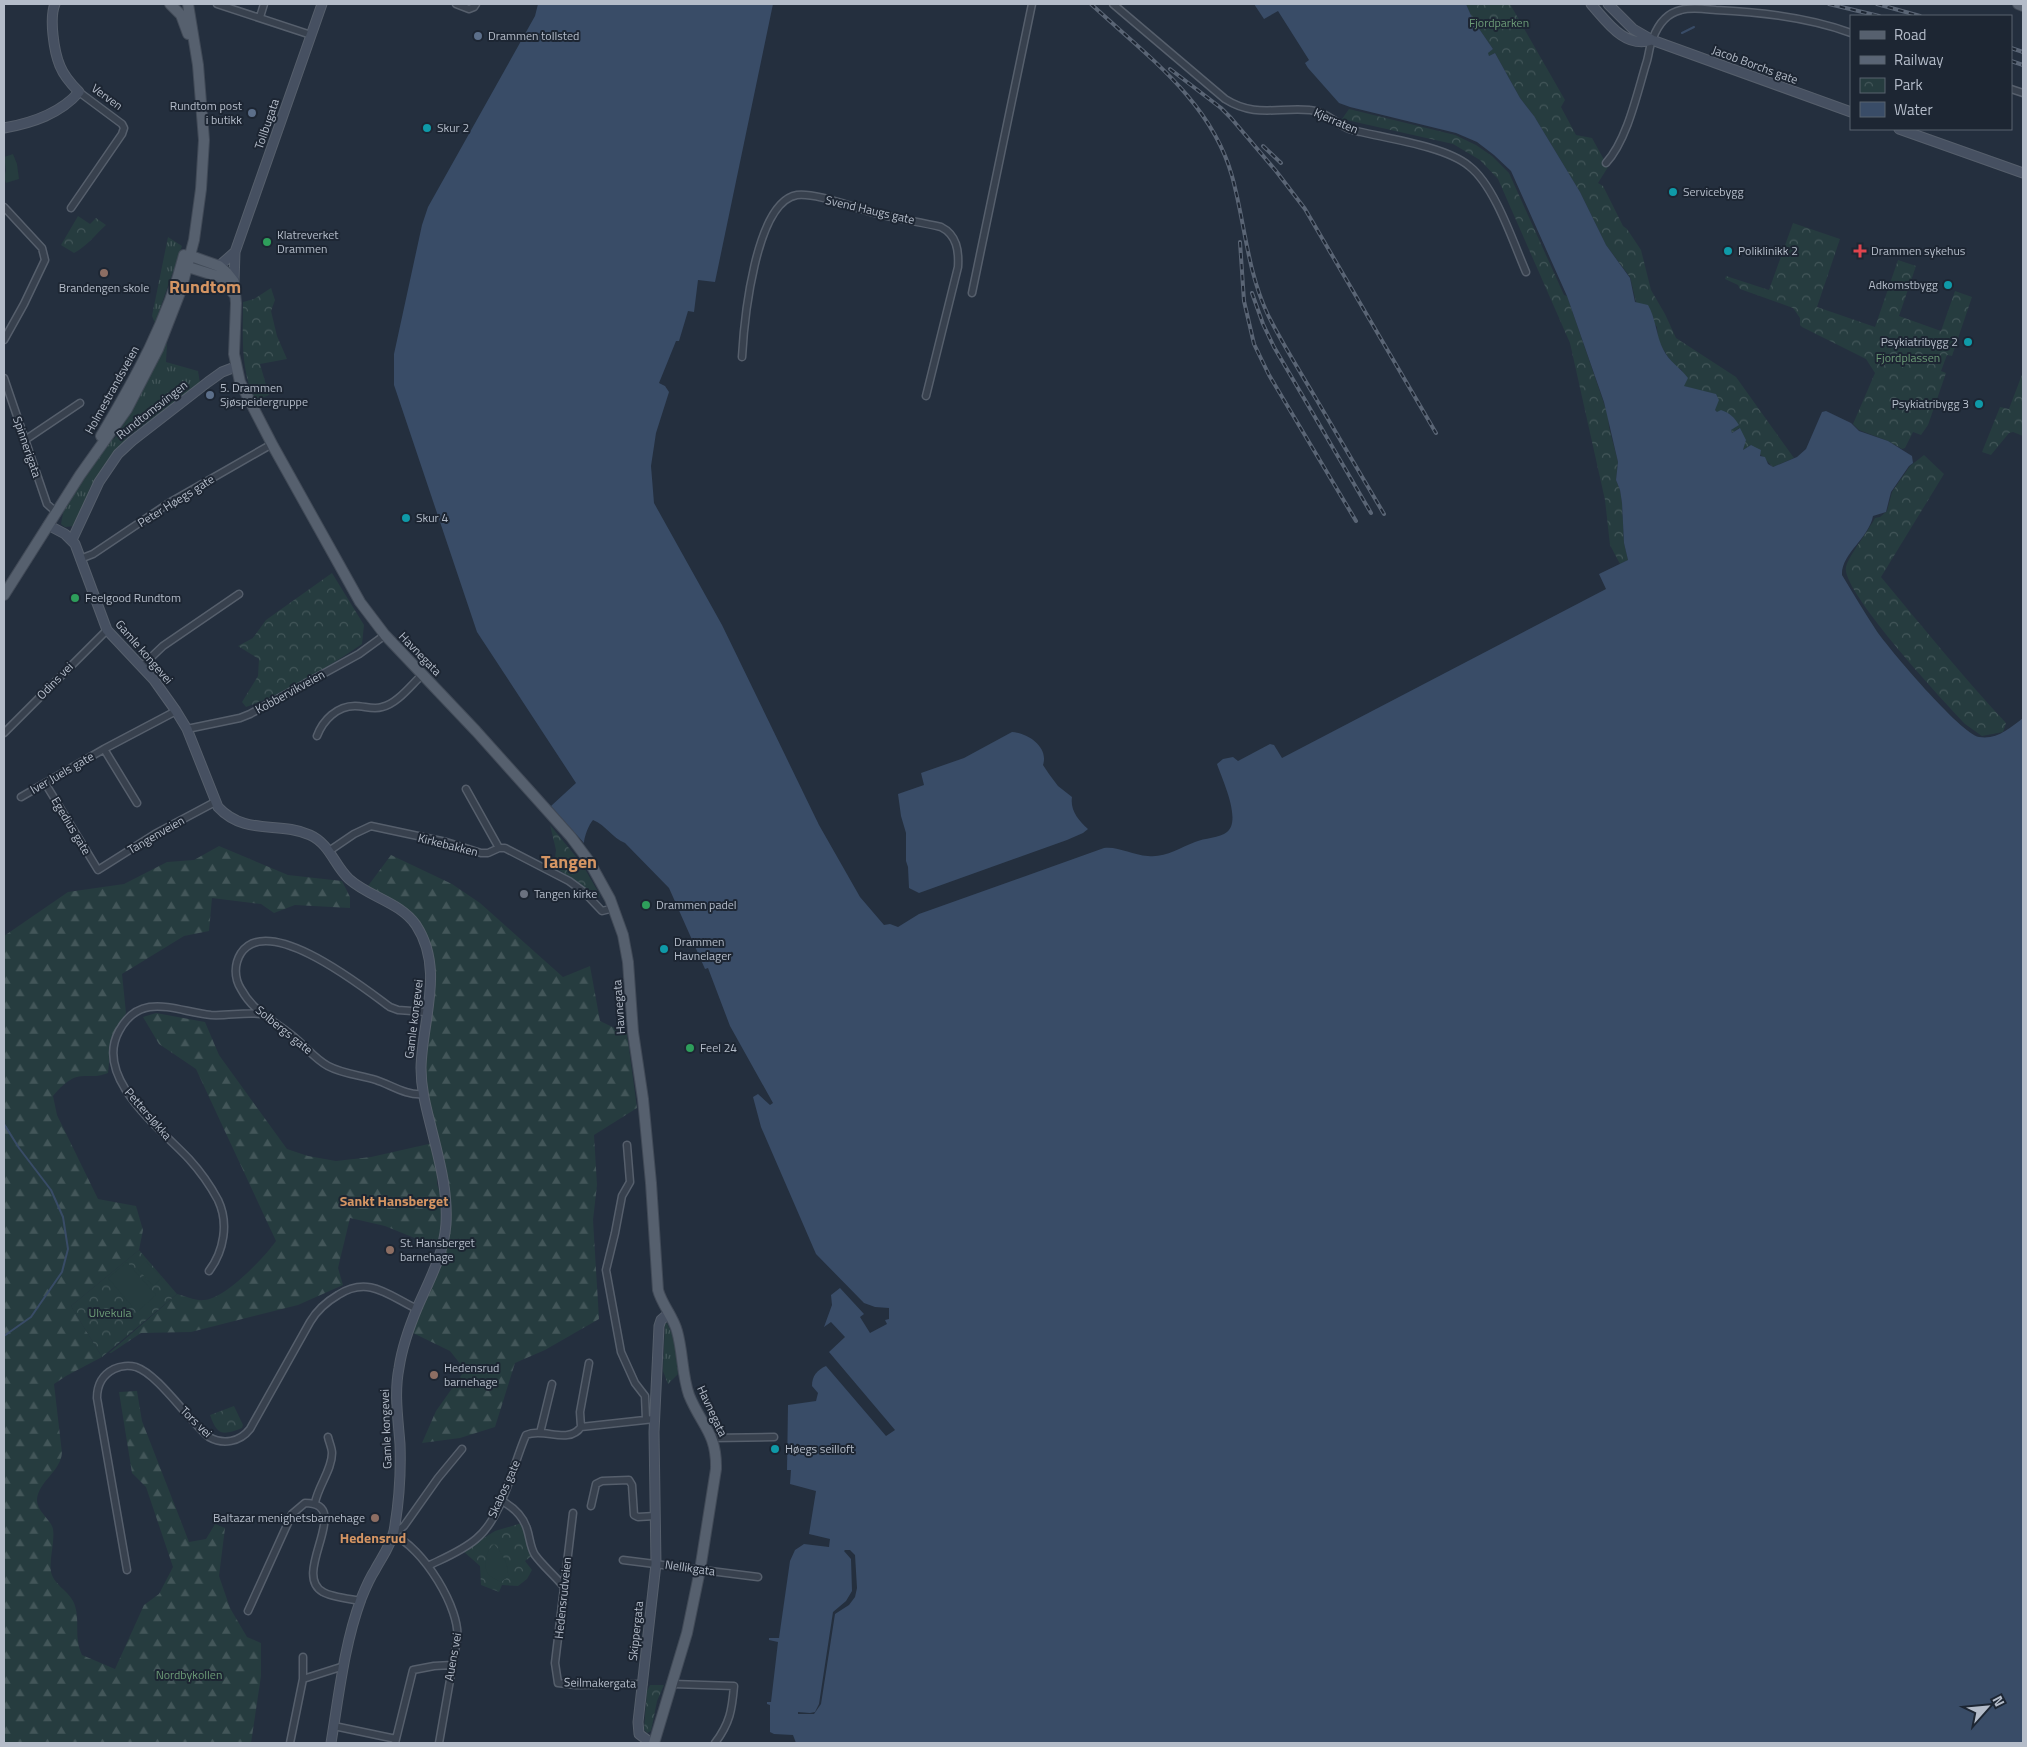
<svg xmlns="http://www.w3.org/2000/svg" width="2027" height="1747" font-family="'Titillium Web',sans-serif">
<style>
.grass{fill:url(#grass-tufts)}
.forest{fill:url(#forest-firs)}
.park{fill:url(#park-crowns)}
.pitch{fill:#263c3f}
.water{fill:#394c67}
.pier{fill:#242f3e}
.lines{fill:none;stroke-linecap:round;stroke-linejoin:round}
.stream{stroke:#394c67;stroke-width:2}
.street-casing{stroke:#565f6c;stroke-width:9}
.secondary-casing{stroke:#565f6c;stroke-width:11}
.primary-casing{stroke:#414a57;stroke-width:12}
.street{stroke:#38414e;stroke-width:6}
.secondary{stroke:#465061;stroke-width:9}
.primary{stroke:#56606e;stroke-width:10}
.rail-casing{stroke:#5a6575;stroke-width:4}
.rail{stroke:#1d2633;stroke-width:2;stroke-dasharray:5.5;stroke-linecap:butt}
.service-dot{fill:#5c6f8a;stroke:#1d2633;stroke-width:2}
.culture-dot{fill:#0f9aa8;stroke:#1d2633;stroke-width:2}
.leisure-dot{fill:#2e9e5b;stroke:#1d2633;stroke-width:2}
.health-dot{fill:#e0444e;stroke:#1d2633;stroke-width:2}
.education-dot{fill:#8d6e63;stroke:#1d2633;stroke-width:2}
.worship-dot{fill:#6b7280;stroke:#1d2633;stroke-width:2}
.labels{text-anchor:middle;stroke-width:4;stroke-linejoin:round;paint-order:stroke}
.park-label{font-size:12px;fill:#6b9a76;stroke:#1d2633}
.poi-label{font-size:12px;fill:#b4bcc9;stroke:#1d2633;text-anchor:start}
.street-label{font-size:12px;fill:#b4bcc9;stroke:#1d2633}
.neighbourhood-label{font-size:14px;font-weight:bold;fill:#d59563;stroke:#1d2633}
.district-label{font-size:18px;font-weight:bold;fill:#d59563;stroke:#1d2633}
</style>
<defs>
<pattern id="grass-tufts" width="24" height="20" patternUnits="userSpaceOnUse" patternTransform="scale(1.25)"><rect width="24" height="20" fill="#263c3f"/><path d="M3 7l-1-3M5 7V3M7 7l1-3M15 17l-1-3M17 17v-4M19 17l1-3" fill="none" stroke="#435659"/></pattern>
<pattern id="forest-firs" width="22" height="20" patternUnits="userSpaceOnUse" patternTransform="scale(1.25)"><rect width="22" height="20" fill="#263c3f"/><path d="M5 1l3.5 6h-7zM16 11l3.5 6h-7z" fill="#435659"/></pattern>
<pattern id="park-crowns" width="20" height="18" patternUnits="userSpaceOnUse" patternTransform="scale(1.25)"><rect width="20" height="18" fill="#263c3f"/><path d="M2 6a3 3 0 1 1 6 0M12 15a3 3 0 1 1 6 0" fill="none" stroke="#435659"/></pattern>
</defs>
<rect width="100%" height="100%" fill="#242f3e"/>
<path class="grass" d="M168,237L182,246L155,323L152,316Z
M165,343L167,344L166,362L198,371L200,383L130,435L113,455L90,488L87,495L88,501L74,526L65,527L61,524L64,508L111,437L114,439L125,422L123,420Z
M667,1323L675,1341L678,1374L668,1384L663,1371L665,1324Z"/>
<path class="forest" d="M219,846L288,875L342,881L350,897V908L295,905L274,913L261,904L212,898L209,931L184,936L122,974L126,1013L111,1043L108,1073C97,1077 95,1076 84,1076C70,1076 61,1087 53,1096L57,1115L98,1199L136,1206L143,1230L139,1250L71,1306L102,1357L66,1376L54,1384L62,1453C60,1472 39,1481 37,1499C36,1511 51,1519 53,1529C55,1543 49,1558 51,1572C54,1585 69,1591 74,1603C81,1621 73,1635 82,1655L115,1669L144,1605L159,1594L173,1567L146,1487L132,1473L119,1392L137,1391L142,1421L189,1542L206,1539L215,1524L225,1528L219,1576L230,1608L247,1637L261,1643V1676L251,1743H4V936L68,892L124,884L167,862L194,860Z
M391,855L452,884L480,903L563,977L590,966L600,1021L627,1034L637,1108L594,1135L597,1185L593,1220L599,1319L545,1350L515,1363L495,1427L460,1438L422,1443L436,1411L465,1370L450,1351L413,1333L418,1313L441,1261L446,1206L423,1094L432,973L414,923L365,890Z
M156,1013L205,1022L219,1055L287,1149L308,1156L336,1161L371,1157L433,1143L437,1164V1184L443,1203V1227L439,1248L385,1226L350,1218L338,1268L343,1285L298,1305L191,1332L141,1333L111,1353H109L177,1294C185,1296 196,1301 204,1300C225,1299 264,1258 276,1241L196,1069L159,1044L143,1017Z"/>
<path class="park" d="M1466,4H1510L1565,100L1561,107L1576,135L1592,138L1608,167L1598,183L1603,186L1623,226L1627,229L1641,250L1651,290L1665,314L1676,338L1736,377L1794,458L1773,467L1751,445L1743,450L1744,444L1739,428L1732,433L1731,430L1738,425L1717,412L1697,390L1684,386L1682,370L1674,366L1663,349L1658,339L1657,327L1636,302L1630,277L1606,245L1580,192L1534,116L1520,98L1495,53L1489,56L1487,53L1493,49L1473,20Z
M1349,109L1455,135L1476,145L1492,156L1509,173L1564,295L1567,296L1608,415L1609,427L1618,462L1616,480L1620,490L1622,503L1624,543L1628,560L1620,564L1610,545L1605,500L1570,343L1498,179L1480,160L1453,144L1342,119Z
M78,216L90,224L96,218L106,225C95,235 87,246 74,253L61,245Z
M1793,223L1840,239L1817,307L1875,327L1898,260L1916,266L1899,316L1941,331L1955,291L1972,297L1952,356L1947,355L1941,371L1946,373L1928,425L1921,435L1913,432L1905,448L1902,449L1888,441L1859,430L1853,424L1875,373L1866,359L1802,327L1800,325V318L1793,308L1740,289L1738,285L1725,279L1726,276L1769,290Z
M271,288L275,300L271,311L277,336L287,359L260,364L269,395L255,401C240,367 243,338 243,302L254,299Z
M2023,372V436L2013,432L2009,433L1991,455L1982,452L2000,407L2009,409Z
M1924,455L1944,474L1881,577C1922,626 1962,676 2006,723L2003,732L1982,736L1965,724C1945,703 1840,590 1846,567C1848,557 1869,530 1875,518L1880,517L1887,511L1892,492L1910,466Z
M332,573L364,625L362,644C325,669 288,692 246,707L242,702L258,676L259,659L238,646L253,638L266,620Z
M550,825L582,864L600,895L599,898L596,899L581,884L554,867L556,850Z
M139,1250L177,1294L102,1357L71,1306Z
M234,1406L243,1425L242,1428C222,1436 217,1435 210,1415Z
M522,1523L527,1545L533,1555L525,1561L532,1570L527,1579L518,1586L502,1585L499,1592L481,1585L480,1566L463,1551L495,1531Z
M650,1685H664L657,1701L651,1731L647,1733L644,1729L647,1691Z"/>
<path class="pitch" d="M13,154L17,164L19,179L6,183L4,177L6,170L4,157Z
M146,1261L162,1278L153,1286L138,1269Z
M127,1262L156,1295L137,1312L108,1278Z
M494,1544C502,1553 509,1564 508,1577L501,1582C496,1579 489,1577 487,1572C483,1563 487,1550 494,1544Z"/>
<path class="water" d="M538,4H773L715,282L698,280L694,312L688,311L679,341H676L659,383L665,386L669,392L656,433L651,466L654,503L722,625L819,825L860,897L884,925L890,924L898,927L919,914L1104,848C1118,846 1132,855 1148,856C1165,858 1179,848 1195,842C1204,838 1220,838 1227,832C1242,820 1222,779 1217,764L1223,759L1233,757L1238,761L1270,744L1274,745L1282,758L1606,589L1599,574L1628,560L1624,543L1622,503L1620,490L1616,480L1618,462L1604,402L1567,296L1511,171L1494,155L1477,142L1456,133L1350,107L1339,103L1308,68L1305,63L1309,60L1278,11L1264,19L1254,4H1466L1473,20L1493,49L1488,53L1489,56L1495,53L1520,98L1534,116L1580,192L1606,245L1630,278L1635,302L1648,305C1656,319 1656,335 1663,349C1669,362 1680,367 1688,378L1684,386L1716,394L1719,400L1715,410L1717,412L1721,410C1730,413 1734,417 1739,425L1731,430L1732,433L1740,428L1746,440L1743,450L1751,445L1761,450L1760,456L1765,457L1768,464L1773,467L1797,457L1806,449L1822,412L1826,411L1851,423L1859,431L1888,441L1912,456L1913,463L1909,466L1891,492L1886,512L1873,516C1869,538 1841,554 1842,575C1853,593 1864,612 1876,630C1888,648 1961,734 1979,737C1997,740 2010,728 2023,718V1743H796L793,1735L774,1734L770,1732V1705L767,1704V1702H771L778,1642L769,1640V1638H779L790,1561L795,1550L804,1544L829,1547L830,1539L809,1534L816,1491L790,1484L791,1470H787L788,1405L816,1401L818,1393L812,1386C812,1376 817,1370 826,1366L886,1436L895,1430L829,1352L845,1337L831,1322L824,1327L832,1305L831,1295L840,1288L864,1314L860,1317L870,1333L887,1324L885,1320L889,1319V1308L875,1307L864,1303L816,1254L761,1127L753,1097L758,1094L770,1105L773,1103L730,1026L708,968L705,969L669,888L625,843C612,838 606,825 593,820C589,824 584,837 584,843L551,806L576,783L477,632L394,385V354L422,225L428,207L535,16Z
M1012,732C1028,733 1049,747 1043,765L1049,774L1058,786L1072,797C1070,810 1078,820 1088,829L1083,833L1067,840L919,893L909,888L908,867L906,861V833L901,816L898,794L924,785L921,773L964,758Z"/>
<path class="pier" d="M845,1550H850L855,1555L857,1588L855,1597L849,1605L835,1614L821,1704L814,1714H798V1712L810,1713L815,1712L819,1704L833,1612L846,1601L852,1591L851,1559L844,1551Z"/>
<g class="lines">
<path class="stream" d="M1682,33L1694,27
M4,1124L19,1148L51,1190L63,1217L68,1249L62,1272L31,1317L4,1336"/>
<defs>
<path id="street" d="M217,4L311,35
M456,4L469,9L474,7L476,4
M1113,4L1225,99C1255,118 1278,107 1310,110C1324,111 1334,122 1347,128C1351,130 1357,131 1361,132C1391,139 1446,147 1469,166C1495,186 1513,242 1526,272
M260,17L264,4
M2011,89L2023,93
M1606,163C1627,140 1637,94 1646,64C1649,56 1649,46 1653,38C1658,25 1667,13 1681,10C1692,7 1704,9 1716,10C1761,12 1808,17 1851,33
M4,207L42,248L45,260L24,304L4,340
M71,208L122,134L124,128L122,124L79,92
M972,293L1032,4
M742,357C744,322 755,202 797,195C815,193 846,205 864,210C889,218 916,221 941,227C957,235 959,251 958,267L926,396
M4,378L47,504L56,512
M25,440L80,403
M80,559L93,554L169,503L272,444
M142,666L163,646L239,594
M187,729L240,718L250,714L359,654L385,635
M4,733L107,630
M317,736C323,720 337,706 355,706C364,706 374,710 382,707C397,704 411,685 422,675
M104,749L137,803
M45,783L98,870L155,834L215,802
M466,789L499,848
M21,797L104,749L176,711
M329,851L354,834L371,826L446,842L481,853H488L499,848H505L569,881L584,892L602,911L614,908
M423,1094C407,1096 391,1085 376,1080C360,1075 343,1074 328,1066C315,1059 305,1046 294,1037C274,1020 254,1013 241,989C234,978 234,964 241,953C269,912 364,988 390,1007L398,1010L426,1012
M627,1145L630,1182L622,1196L615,1233L606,1270L621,1352L635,1383L645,1396L646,1419
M209,1271C224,1251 229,1223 218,1200C210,1185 200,1171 189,1159C161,1129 93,1078 119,1031C141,990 177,1012 211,1015C228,1016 244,1012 261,1014
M581,1427L580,1412L589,1363
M540,1433L552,1384
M713,1438L774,1437
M502,1501C513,1507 523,1516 527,1529C530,1538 530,1547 535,1555C543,1566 555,1576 564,1587
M315,1503C318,1486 332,1470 332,1453C332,1448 329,1442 328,1437
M591,1506L596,1484L602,1481L629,1480L632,1485L634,1515L638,1517L655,1516
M573,1513L555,1663L558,1683L576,1685L643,1684
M623,1560L758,1577
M428,1566C444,1558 462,1551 476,1539C503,1517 512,1467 526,1435C544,1427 568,1445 581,1427L654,1419
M127,1570L97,1398C97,1386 102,1375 114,1369C120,1366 129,1365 136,1367C158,1374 189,1421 209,1437C223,1445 240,1442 250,1429L310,1322C317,1310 326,1302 338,1295C369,1275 389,1296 417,1309
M248,1611L292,1514L305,1503C355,1503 290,1574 323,1592C331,1597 351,1599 361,1601
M303,1657V1679
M673,1684L734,1686C732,1710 730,1723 715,1743
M334,1726L396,1739
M290,1743L303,1679L344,1666
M395,1743L413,1670L434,1666L452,1665
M439,1743L457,1640C462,1610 422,1546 393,1535L404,1526L438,1478L462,1449"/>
<path id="secondary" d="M1591,4C1607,22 1625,49 1652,40
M1608,4L1633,29L1652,40L1851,112
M4,128C32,123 60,114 79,92C71,84 64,76 60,66C54,52 49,18 55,4
M1899,129L2023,173
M219,271V266L235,252
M234,282L235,252L322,4
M48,525L65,534L75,544L107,630L154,680L176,711L187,729L218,807C245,836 279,821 310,835C330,844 334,865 349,879C369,897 400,902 416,925C445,969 422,1020 421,1068C421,1089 426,1107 431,1127C439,1159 448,1191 446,1224C444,1253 430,1279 418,1306C410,1325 402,1347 399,1368C394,1393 398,1418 400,1444C401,1472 399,1503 394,1531C391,1545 382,1557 375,1570C369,1579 365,1589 361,1599C344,1645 339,1695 331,1743
M72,540L99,482L118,454L132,441L208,382L222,372L235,367
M651,1743L639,1734L638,1722L656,1564L654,1432L659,1326L661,1320L669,1313"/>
<path id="primary" d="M170,4L181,15L188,34
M2018,4L2023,6
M183,259L191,256L219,266L227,273L234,282L236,303L234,354L240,382L273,446L360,602L385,635L476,731L571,837L589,861L610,899L623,935L628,962L633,1032L643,1099L651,1183L658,1290C662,1305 673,1316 677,1331C683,1352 682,1375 689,1395C701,1425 717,1433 716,1469L700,1570L687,1633L654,1743
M185,263L188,267L220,277L234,294
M101,436C135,379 168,320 184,255
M4,595L80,475L127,409L158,349L181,290L194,240L201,189L204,140L198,65L188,4"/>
</defs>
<use href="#street" class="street-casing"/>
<use href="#secondary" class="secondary-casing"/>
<use href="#primary" class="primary-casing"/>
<use href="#street" class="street"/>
<use href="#secondary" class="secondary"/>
<use href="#primary" class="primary"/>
<defs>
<path id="rail" d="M1091,4C1146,55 1211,101 1232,176C1245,223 1247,271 1268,315C1282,343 1299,370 1315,397C1338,436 1361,475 1384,514
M1829,4L1879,16
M1877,4L1920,16
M2011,48L2023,52
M2011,61L2023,65
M1170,69L1221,108L1231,118L1276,171L1305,209L1436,433
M1263,146L1281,163
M1240,242L1244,301L1254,344L1269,375L1356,521
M1252,293L1263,324L1274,347L1371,513"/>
</defs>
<use href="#rail" class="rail-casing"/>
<use href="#rail" class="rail"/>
</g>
<g class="service-dot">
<circle cx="478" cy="36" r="5"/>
<circle cx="252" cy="113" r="5"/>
<circle cx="210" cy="395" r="5"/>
</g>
<g class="culture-dot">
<circle cx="427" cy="128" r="5"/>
<circle cx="1673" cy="192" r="5"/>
<circle cx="1728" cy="251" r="5"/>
<circle cx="1948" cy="285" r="5"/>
<circle cx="1968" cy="342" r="5"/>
<circle cx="1979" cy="404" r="5"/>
<circle cx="406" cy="518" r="5"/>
<circle cx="664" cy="949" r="5"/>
<circle cx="775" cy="1449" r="5"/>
</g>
<g class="leisure-dot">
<circle cx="267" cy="242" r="5"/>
<circle cx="75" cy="598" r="5"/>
<circle cx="646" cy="905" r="5"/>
<circle cx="690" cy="1048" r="5"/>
</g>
<path class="health-dot" d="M1857.5 243.5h5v5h5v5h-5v5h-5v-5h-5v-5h5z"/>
<g class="education-dot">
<circle cx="104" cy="273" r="5"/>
<circle cx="390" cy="1250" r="5"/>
<circle cx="434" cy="1375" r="5"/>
<circle cx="375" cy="1518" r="5"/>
</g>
<circle class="worship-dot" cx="524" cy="894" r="5"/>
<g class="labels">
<g class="park-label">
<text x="1499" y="27">Fjordparken</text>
<text x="1908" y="362">Fjordplassen</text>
<text x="110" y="1317">Ulvekula</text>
<text x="189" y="1679">Nordbykollen</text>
</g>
<g class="poi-label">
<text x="488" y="40">Drammen tollsted</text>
<text x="242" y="110" text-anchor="end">Rundtom post<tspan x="242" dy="14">i butikk</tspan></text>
<text x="437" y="132">Skur 2</text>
<text x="1683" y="196">Servicebygg</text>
<text x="277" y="239">Klatreverket<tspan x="277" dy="14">Drammen</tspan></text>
<text x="1738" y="255">Poliklinikk 2</text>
<text x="1871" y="255">Drammen sykehus</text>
<text x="1938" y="289" text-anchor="end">Adkomstbygg</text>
<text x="104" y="292" text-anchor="middle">Brandengen skole</text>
<text x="1958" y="346" text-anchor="end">Psykiatribygg 2</text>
<text x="220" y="392">5. Drammen<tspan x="220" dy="14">Sjøspeidergruppe</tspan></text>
<text x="1969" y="408" text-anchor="end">Psykiatribygg 3</text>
<text x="416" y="522">Skur 4</text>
<text x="85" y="602">Feelgood Rundtom</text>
<text x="534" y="898">Tangen kirke</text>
<text x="656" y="909">Drammen padel</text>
<text x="674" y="946">Drammen<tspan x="674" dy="14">Havnelager</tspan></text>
<text x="700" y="1052">Feel 24</text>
<text x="400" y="1247">St. Hansberget<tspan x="400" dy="14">barnehage</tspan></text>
<text x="444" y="1372">Hedensrud<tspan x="444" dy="14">barnehage</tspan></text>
<text x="785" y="1453">Høegs seilloft</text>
<text x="365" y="1522" text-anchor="end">Baltazar menighetsbarnehage</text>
</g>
<g class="street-label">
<text transform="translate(1755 65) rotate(20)" y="4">Jacob Borchs gate</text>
<text transform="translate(107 97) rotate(36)" y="4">Verven</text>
<text transform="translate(1336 121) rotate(23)" y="4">Kjerraten</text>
<text transform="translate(267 124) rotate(-71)" y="4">Tollbugata</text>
<text transform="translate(870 210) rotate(13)" y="4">Svend Haugs gate</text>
<text transform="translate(112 390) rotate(-61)" y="4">Holmestrandsveien</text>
<text transform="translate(152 410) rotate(-38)" y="4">Rundtomsvingen</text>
<text transform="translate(27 447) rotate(71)" y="4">Spinnerigata</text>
<text transform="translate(176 501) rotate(-32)" y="4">Peter Høegs gate</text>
<text transform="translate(144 652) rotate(49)" y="4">Gamle kongevei</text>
<text transform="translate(420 654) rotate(46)" y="4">Havnegata</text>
<text transform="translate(55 681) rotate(-46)" y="4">Odins vei</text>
<text transform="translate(290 692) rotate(-29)" y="4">Kobbervikveien</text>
<text transform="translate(62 773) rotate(-30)" y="4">Iver Juels gate</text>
<text transform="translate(71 826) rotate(59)" y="4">Egedius gate</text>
<text transform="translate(156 835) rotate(-30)" y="4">Tangenveien</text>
<text transform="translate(448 845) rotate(14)" y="4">Kirkebakken</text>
<text transform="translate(619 1007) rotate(-94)" y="4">Havnegata</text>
<text transform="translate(414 1019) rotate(-83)" y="4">Gamle kongevei</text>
<text transform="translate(284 1030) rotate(39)" y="4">Solbergs gate</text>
<text transform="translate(148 1114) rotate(49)" y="4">Pettersløkka</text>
<text transform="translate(712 1411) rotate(65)" y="4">Havnegata</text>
<text transform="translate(196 1422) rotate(44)" y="4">Tors vei</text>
<text transform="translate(386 1429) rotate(-92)" y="4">Gamle kongevei</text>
<text transform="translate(504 1489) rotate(-66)" y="4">Skabos gate</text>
<text transform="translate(690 1568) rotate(8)" y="4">Nellikgata</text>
<text transform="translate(563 1598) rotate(-84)" y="4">Hedensrudveien</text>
<text transform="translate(636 1631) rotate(-84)" y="4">Skippergata</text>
<text transform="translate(453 1657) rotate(-80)" y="4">Auens vei</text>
<text transform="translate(600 1683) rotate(1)" y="4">Seilmakergata</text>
</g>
<g class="neighbourhood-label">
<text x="394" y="1206">Sankt Hansberget</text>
<text x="373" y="1543">Hedensrud</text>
</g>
<g class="district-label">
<text x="205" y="293">Rundtom</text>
<text x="569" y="868">Tangen</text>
</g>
</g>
<rect width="2027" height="1747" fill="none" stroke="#b4bcc9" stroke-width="10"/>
<rect x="1850" y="15" width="162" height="115" fill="#1d2633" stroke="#59626f"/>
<rect x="1860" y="31" width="25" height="8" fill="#56606e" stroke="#59626f"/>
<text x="1894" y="40" font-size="15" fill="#b4bcc9">Road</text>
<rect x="1860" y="56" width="25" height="8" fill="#5a6575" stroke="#59626f"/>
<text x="1894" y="65" font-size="15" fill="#b4bcc9">Railway</text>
<rect x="1860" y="78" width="25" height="15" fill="url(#park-crowns)" stroke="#59626f"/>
<text x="1894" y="90" font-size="15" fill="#b4bcc9">Park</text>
<rect x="1860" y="102" width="25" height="15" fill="#394c67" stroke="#59626f"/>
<text x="1894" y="115" font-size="15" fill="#b4bcc9">Water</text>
<g transform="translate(1987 1707) rotate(63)" stroke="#1d2633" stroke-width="4" paint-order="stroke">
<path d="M0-4L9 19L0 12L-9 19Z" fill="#b4bcc9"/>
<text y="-8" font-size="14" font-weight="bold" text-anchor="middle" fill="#b4bcc9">N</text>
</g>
</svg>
